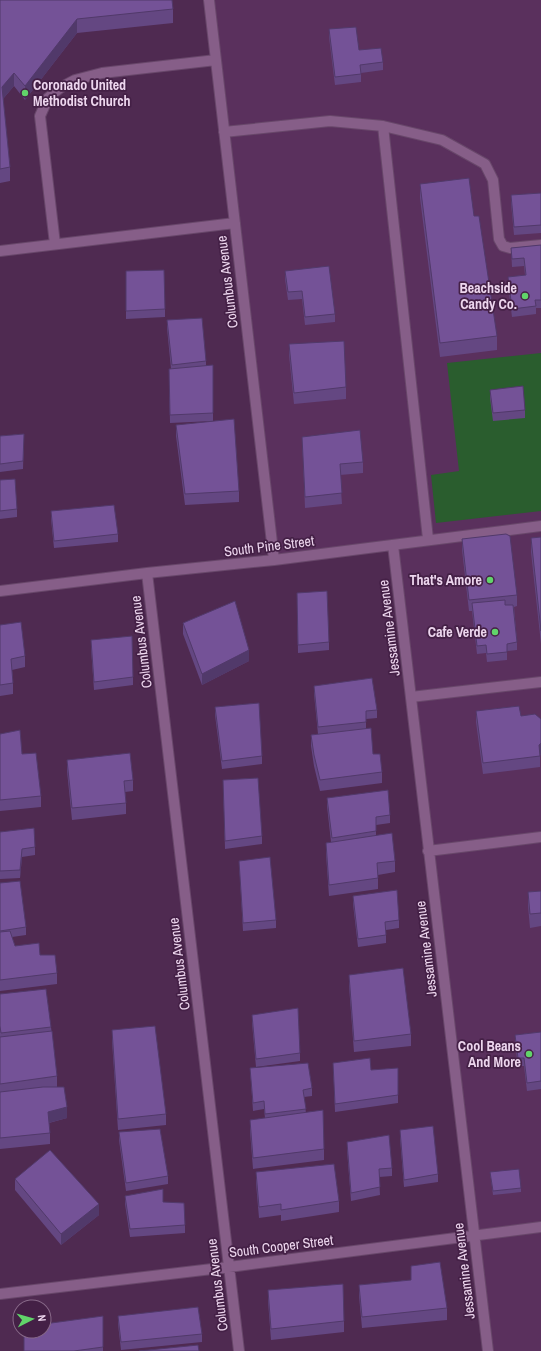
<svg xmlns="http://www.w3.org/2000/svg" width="541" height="1351" font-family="'Archivo Narrow',sans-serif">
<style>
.built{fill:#5a305d}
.green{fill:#2a5d2e}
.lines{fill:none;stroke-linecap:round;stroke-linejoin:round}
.minor-casing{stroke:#68476a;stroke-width:12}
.minor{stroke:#865e88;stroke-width:10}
.wall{fill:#644782}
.shaded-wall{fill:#51396a}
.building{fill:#745297;stroke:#51396a}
.poi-dot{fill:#61d46a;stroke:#442046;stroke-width:1.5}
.labels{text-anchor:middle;stroke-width:3.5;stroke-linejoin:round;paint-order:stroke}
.poi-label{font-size:14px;font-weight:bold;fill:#edd6ee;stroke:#442046;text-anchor:end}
.street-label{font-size:14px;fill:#edd6ee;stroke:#442046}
</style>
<rect width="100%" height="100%" fill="#4f2a51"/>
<path class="built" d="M209,0H541V1351H488L393,545L274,560Z"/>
<path class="green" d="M541,353V511L436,523L431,475L459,471L447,363Z"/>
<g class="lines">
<defs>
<path id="minor" d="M209,0L274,560
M383,126L428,539
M224,132L330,121L383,126L442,140L485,164L493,180L499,239L503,246L510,248L541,245
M55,244L40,116L48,98L60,88L75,80L102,73L216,60
M0,251L235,223
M393,545L488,1351
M147,573L239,1351
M0,591L147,573L274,560L541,526
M411,697L541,682
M428,851L541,837
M0,1294L229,1267L541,1227"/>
</defs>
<use href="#minor" class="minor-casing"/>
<use href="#minor" class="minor"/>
</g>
<path class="wall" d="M0,0L173,9V23L77,33L25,100L14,86L3,99L10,167V181L0,183Z
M329,29L359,50L383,62V70L361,73V82L335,85L329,37Z
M420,184L474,216L497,336V350L440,357L420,198Z
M541,193V233L514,235L511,203V195Z
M541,245V308H536V314L512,317L508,285V277L525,275L524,266L512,267L511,248Z
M126,271L165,309V317L126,319Z
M285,271L335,314V322L305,325L302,299L288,300L285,279Z
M167,320L206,361V366L213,365V421L170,423L169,377L171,369L167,328Z
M289,344L346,387V399L294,404L289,355Z
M490,390L525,410V418L493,421L490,398Z
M176,425L239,491V502L185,505L176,436Z
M24,434L23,469L0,472V436Z
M302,437L363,462V473L340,475L342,504L305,508Z
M0,480L17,509V517L0,519Z
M51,511L118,534V542L54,548L51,519Z
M541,537V644L531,552V538Z
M462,539L517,595V606L514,607L517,642V650L507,651V660L487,662L486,653L477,654L472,611H469L462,550Z
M297,601L329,642V650L298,653Z
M183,623L249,661L202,685L183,634Z
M0,625L25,656V667L12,670L13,683V694L0,696Z
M91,640L133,677V685L94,690L91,648Z
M314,686L377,710V718L366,719V728L373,754L382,772V783L320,791L314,766L311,746V735L318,734L314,694Z
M215,707L262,756V764L222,769L215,715Z
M476,711L521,716L541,719V754L540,755V767L483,774L476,722Z
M0,734L41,796V807L0,811Z
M67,760L133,780V791L125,792L126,803V814L72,820L67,771Z
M223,780L262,836V844L225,849Z
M327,798L390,815V823L376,825V836L395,861V872L378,875V889L329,896L326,854V843L331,842L327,806Z
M0,832L35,847V855L22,857L20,878L0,879Z
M239,861L276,920V928L243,931Z
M0,883L26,927V935L12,937L15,946L40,955L57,973V984L0,991Z
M541,891V926L530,928L528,906V892Z
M353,896L399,920V928L386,930V943L358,947L353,904Z
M349,975L411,1034V1046L354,1052L349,986Z
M0,994L51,1027L57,1076V1087L67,1118L49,1123L50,1133V1144L0,1149Z
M252,1015L300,1053V1061L256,1067L252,1023Z
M112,1030L166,1114V1125L118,1130L112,1041Z
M541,1032V1089L527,1091L524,1066H518L515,1043V1035Z
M333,1063L371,1070L398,1068V1103L335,1112Z
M250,1068L312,1088V1096L304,1097L306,1113L324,1149V1160L253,1169L250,1131V1120L265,1118L264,1109L253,1111Z
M400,1130L438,1174V1182L404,1187L400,1138Z
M119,1132L168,1176V1184L126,1191L119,1140Z
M347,1142L392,1168V1176L379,1177L380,1195L351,1201L347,1150Z
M256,1172L339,1201V1212L281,1221V1215L259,1218L256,1183Z
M490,1172L521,1188V1192L493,1195Z
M15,1179L99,1215L61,1245L15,1190Z
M125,1196L185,1225V1233L130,1237L125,1204Z
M411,1266L447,1308V1320L362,1328L359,1296V1285L411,1280Z
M268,1290L344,1321V1332L271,1340L268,1301Z
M103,1316V1351H24Z
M118,1316L202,1334V1342L121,1350L118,1324Z"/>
<path class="shaded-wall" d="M77,19V33L25,100V86Z
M14,73V86L2,100V87Z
M249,650V661L202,685V674Z
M541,743V754L539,756V745Z
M22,849V857L20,878V870Z
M67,1107V1118L48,1123V1112Z
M99,1204V1215L61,1245V1234Z"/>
<path class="building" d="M0,0H172L173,9L77,19L25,86L14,73L2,87L10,167L0,169Z
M356,27L359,50L381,48L383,62L360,65L361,74L335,77L329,29Z
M469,178L474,216H479L497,336L440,343L420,184Z
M541,193V225L514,227L511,195Z
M541,245V300H535L536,306L512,309L508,277L526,275L524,258L512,259L511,248Z
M329,266L335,314L305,317L302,291L288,292L285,271Z
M164,270L165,309L126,311V271Z
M202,318L206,361L172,365L167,320Z
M344,341L346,387L294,393L289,344Z
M213,365V413L170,415L169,369Z
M523,386L525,410L493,413L490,390Z
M234,419L239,491L185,494L176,425Z
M360,430L363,462L340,464L342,493L305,497L302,437Z
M24,434L23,461L0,464V436Z
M15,479L17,509L0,511V480Z
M114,505L118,534L54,541L51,511Z
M506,534L510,536L517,595L469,600L462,539Z
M541,537V631L531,538Z
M327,591L329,642L298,645L297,593Z
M505,600V605H513L517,642L507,644V652L487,654L486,645L477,646L472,603Z
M235,601L249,650L202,674L183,623Z
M21,622L25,656L11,659L13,683L0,685V625Z
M132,636L133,677L94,682L91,640Z
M372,678L377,710L366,711V722L318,727L314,686Z
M259,703L262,756L222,761L215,707Z
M519,706L521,716L535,714L541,719V743L539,745L540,756L483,763L476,711Z
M371,728L373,754H380L382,772L320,780L314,755L311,735Z
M20,730L22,754L36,753L41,796L0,800V734Z
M130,753L133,780L124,781L126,803L72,808L67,760Z
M258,778L262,836L225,841L223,780Z
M388,790L390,815L376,817V831L332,838L327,798Z
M34,828L35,847L22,849L20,870L0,871V832Z
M392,833L395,861L377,863L378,878L329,885L326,843Z
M270,857L276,920L243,923L239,861Z
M20,881L26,927L0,931V883Z
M397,890L399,920L385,922L386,935L358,939L353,896Z
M541,891V913L530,914L528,892Z
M10,931L15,946L39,943L40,955H55L57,973L0,980V932Z
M403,968L411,1034L354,1041L349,975Z
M46,989L51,1027L1,1033L0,1026V994Z
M298,1008L300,1053L256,1059L252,1015Z
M155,1026L166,1114L118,1119L112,1030Z
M52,1031L57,1076L0,1084V1037Z
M541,1032V1081L527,1083L524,1058H518L515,1035Z
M370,1058L371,1070L398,1068V1095L335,1104L333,1063Z
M308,1063L312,1088L303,1090L306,1109L265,1114L264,1101L253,1103L250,1068Z
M43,1087H64L67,1107L48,1112L50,1133L0,1138V1092Z
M323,1110L324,1149L253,1158L250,1120Z
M433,1126L438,1174L404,1180L400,1130Z
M160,1129L168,1176L126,1183L119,1132Z
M389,1135L392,1168L379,1169L380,1187L351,1193L347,1142Z
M50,1150L99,1204L61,1234L15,1179Z
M334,1164L339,1201L281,1210V1204L259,1207L256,1172Z
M519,1169L521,1188L493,1191L490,1172Z
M163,1189V1202L184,1203L185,1225L130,1229L125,1196Z
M440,1262L447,1308L362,1317L359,1285L411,1280V1266Z
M343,1284L344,1321L271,1329L268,1290Z
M198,1307L202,1334L121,1342L118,1316Z
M103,1316V1347L74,1351H24V1331H44V1324Z
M198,1345L199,1351H139Z"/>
<g class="poi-dot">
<circle cx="25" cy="93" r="4"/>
<circle cx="525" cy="296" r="4"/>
<circle cx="490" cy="580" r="4"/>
<circle cx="495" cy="632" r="4"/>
<circle cx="529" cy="1054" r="4"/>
</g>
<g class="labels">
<g class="poi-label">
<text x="33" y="90" text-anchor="start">Coronado United<tspan x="33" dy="16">Methodist Church</tspan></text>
<text x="517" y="293">Beachside<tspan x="517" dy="16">Candy Co.</tspan></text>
<text x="482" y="585">That's Amore</text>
<text x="487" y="637">Cafe Verde</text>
<text x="521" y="1051">Cool Beans<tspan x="521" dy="16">And More</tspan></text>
</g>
<g class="street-label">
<text transform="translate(227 282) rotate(-97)" y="5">Columbus Avenue</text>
<text transform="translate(269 546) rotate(-7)" y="5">South Pine Street</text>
<text transform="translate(389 628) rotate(-97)" y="5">Jessamine Avenue</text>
<text transform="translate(141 642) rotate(-97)" y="5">Columbus Avenue</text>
<text transform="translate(426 949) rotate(-97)" y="5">Jessamine Avenue</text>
<text transform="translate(179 964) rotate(-97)" y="5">Columbus Avenue</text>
<text transform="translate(281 1246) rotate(-7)" y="5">South Cooper Street</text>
<text transform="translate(464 1271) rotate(-97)" y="5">Jessamine Avenue</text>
<text transform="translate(217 1285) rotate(-97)" y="5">Columbus Avenue</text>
</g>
</g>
<g transform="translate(32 1319) rotate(84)"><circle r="19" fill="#442046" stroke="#886989"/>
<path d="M0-3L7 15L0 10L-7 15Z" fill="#61d46a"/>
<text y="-6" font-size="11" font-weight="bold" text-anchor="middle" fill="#edd6ee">N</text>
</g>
</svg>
